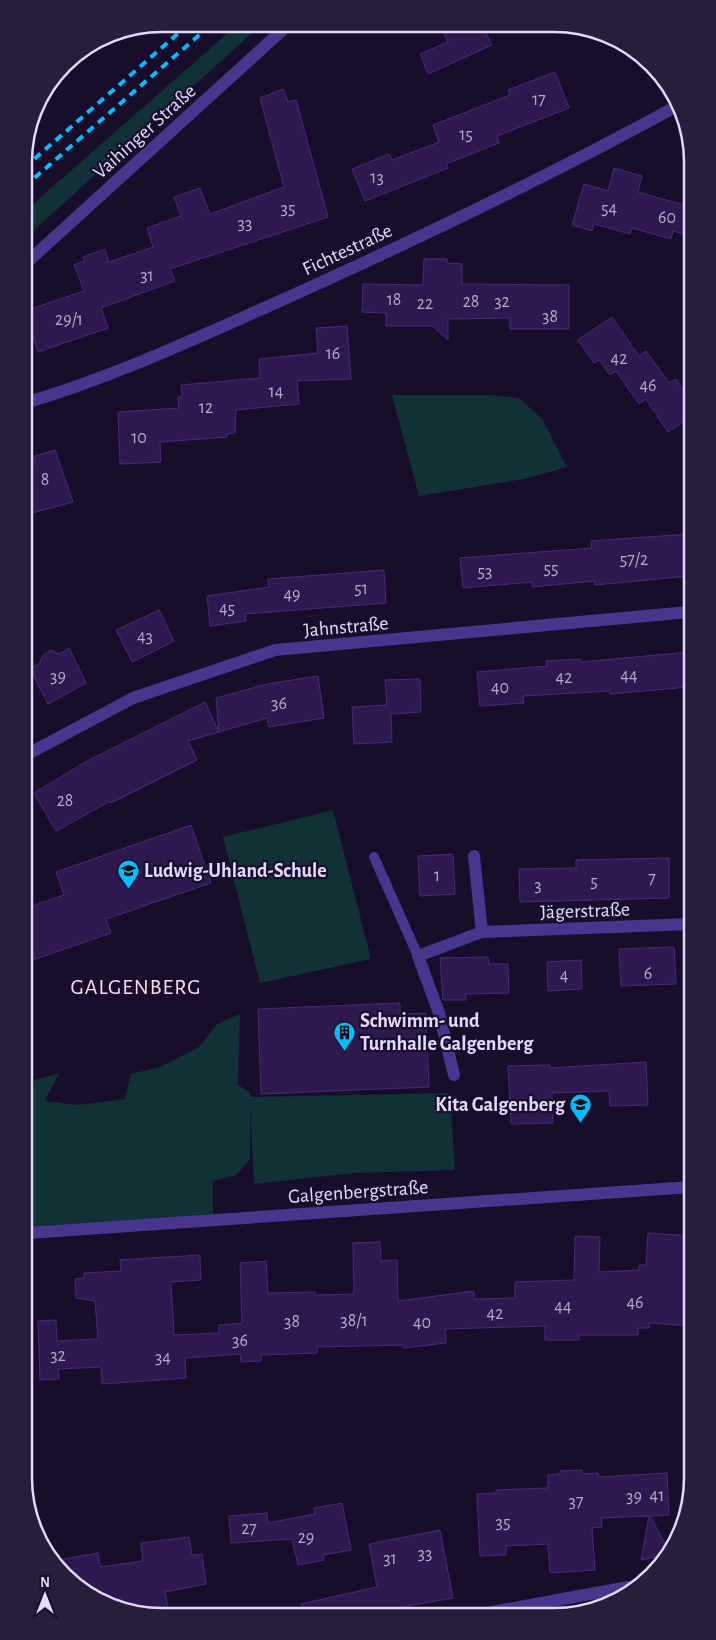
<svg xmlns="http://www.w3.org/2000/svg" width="716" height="1640" font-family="'Alegreya Sans',sans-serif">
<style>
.green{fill:#113136}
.building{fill:#2d194e;stroke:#48297b}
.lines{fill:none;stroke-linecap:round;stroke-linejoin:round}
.service{stroke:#48368e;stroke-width:10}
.minor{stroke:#48368e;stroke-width:12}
.rail{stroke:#04bbff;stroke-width:4;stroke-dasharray:8 6;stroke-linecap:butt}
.labels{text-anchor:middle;stroke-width:4.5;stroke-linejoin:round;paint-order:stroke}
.number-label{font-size:18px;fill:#b6a8d3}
.street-label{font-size:20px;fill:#e4d8ff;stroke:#180e2b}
.poi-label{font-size:20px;font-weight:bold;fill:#e4d8ff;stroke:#180e2b;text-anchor:start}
.quarter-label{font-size:22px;letter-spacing:1px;fill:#ffdaeb;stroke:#180e2b}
.rim{fill:none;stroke:#e4d8ff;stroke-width:2.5}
</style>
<rect width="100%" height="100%" fill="#180e2b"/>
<path class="green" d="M238,24H262L24,239V212Z
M392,395H492L519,398L543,420L567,467L524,479L419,496Z
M333,810L371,959L260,983L223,837Z
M240,1014L238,1085L250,1092V1097L450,1093L455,1170L355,1173L254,1184L250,1106V1159L236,1175L213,1181V1220L28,1233L27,1085L35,1080L59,1073L45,1101L78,1105L125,1099L131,1074L160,1067L199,1047L217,1024Z"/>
<path class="building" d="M464,26H482L492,45L428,74L420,54L448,42L444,35Z
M555,72L569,108L497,136L499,143L446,164L448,168L365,201L352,169L389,154L392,160L439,142L433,125L510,95L508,90Z
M283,89L288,102L296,100L328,217L170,269L175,281L101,308L108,328L38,352L25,311L84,291L74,265L85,261L83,257L105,249L109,262L153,247L147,228L181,216L174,197L200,188L210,214L284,187L260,98Z
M614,168L642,176L638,192L688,206V235L673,231L671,239L632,228L630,234L594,224L592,231L572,225L584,184L608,191Z
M424,259H447V263L462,264V284L569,285V329H510V318L448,319V340L432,326H386V313L362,312L363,284L423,285Z
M612,317L639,356L646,351L669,383L676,379L688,397V419L668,432L646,399L639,404L616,371L610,375L599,360L594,363L578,340Z
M347,326L351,379L297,381L299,404L236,410L235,433L227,434V437L160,442L161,462L120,464L118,412L179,408L178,397L182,396L181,385L260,378L259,359L318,353L316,328Z
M55,450L73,502L25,515V459Z
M689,534V576L595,585V581L532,587V582L463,588L460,558L592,548L591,541Z
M384,570L386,603L245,614L246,621L210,626L207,596L269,587L268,579Z
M159,610L174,641L132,662L116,630Z
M69,648L86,683L48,704L30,668L39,664L43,655L51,650L59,654Z
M689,652V687L610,694V691L523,696L524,703L480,706L477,672L547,666L546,661L580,659L581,662Z
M318,676L324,718L269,727L267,718L219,732L216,698L267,684Z
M420,679L421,712L391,714L392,742L354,744L352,707L387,705L385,680Z
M205,702L219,732L188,741L197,760L111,803L110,801L56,831L34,793L89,760Z
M191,825L211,883L106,919L111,933L27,962V908L64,895L56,872Z
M453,854L455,894L420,896L418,856Z
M669,858V898L520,902L519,869L576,868V860Z
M674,947L676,984L621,986L619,949Z
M488,957L489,964H508L509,993L465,994L466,1000H443L440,958Z
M581,960L582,989L548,991L547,962Z
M400,1003V1014L426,1013L429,1087L261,1094L258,1009Z
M646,1062L648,1105L610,1106L609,1091L552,1093L553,1123L511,1124L508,1066L550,1065V1068Z
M648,1233L691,1236V1326L649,1323V1328H638V1335H579V1340H545V1326L445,1329L446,1343L404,1348L403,1345L317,1347V1353L261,1355V1361L241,1362L240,1354L185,1358L186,1378L102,1384L101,1367L58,1369L59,1379L40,1380L38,1321L56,1320L57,1341L98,1339L95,1301L76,1298L75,1279L84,1278V1273L121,1271L120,1260L200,1255L201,1280L171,1282L174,1335L219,1333V1325L242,1323L240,1263L266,1261L268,1293L315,1292V1295L354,1294L353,1243L380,1242L381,1261L397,1260L398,1301L474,1291V1299L515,1298V1282L574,1280L575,1236L600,1237L599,1272L639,1270V1265H646Z
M582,1470V1474L598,1473L599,1477L667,1473L669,1515L650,1516L669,1551L666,1555L641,1560L649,1516L601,1518L602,1527L592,1528L595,1570L550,1573L548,1544L506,1546V1555L480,1556L477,1494L496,1493V1490L548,1488V1475L560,1474V1471Z
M342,1503L351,1550L323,1555L324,1560L298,1565L292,1539L231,1543L229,1516L267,1513L268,1523L315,1514L314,1508Z
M440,1530L453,1598L373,1612L302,1613L301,1604L377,1587L369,1544Z
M189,1537L192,1555L202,1554L206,1584L165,1592L169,1613L136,1614L71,1582L58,1560L98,1553L100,1567L143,1561L141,1543Z"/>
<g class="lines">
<path class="service" d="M374,857L418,956"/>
<path class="minor" d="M24,265L288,25
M25,403C110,378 190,341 271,305C407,244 544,179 675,107
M26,755L133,698L275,650L689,612
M474,856L482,932
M454,1075L439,1013L418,956L482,932L690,924
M28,1233L691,1187
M492,1612L628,1587"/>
<path class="rail" d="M24,168L189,24
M24,187L212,24"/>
</g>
<defs>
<symbol id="school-pin" viewBox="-11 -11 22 30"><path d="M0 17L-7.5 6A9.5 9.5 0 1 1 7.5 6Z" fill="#04bbff" stroke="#180e2b"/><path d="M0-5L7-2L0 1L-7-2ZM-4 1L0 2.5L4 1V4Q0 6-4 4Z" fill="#111"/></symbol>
<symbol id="building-pin" viewBox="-11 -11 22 30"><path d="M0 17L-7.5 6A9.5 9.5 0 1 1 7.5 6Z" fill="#04bbff" stroke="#180e2b"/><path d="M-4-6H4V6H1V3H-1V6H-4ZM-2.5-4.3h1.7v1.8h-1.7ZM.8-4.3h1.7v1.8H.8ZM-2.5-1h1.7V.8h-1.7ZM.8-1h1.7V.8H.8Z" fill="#111"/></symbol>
</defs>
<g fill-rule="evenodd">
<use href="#school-pin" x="116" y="858" width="25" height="34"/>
<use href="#building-pin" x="332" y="1020" width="25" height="34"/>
<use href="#school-pin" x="568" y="1092" width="25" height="34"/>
</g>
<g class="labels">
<g class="number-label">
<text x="539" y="105">17</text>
<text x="466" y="140">15</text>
<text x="377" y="183">13</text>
<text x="288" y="214">35</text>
<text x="609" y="214">54</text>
<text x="667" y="223">60</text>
<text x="245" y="229">33</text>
<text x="147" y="281">31</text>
<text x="394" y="305">18</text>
<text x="471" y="307">28</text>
<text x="502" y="307">32</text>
<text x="425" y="309">22</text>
<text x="550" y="322">38</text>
<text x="69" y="325">29/1</text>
<text x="333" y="359">16</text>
<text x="619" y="364">42</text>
<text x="648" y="391">46</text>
<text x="276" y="397">14</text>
<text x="206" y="413">12</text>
<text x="139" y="443">10</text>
<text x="45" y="485">8</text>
<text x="634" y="565">57/2</text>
<text x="551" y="574">55</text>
<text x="485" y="577">53</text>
<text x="361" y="594">51</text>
<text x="292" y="600">49</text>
<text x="227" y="614">45</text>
<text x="145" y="642">43</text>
<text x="629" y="681">44</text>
<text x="58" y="682">39</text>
<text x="564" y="683">42</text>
<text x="500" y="693">40</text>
<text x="279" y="709">36</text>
<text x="65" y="806">28</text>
<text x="437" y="881">1</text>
<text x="652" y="884">7</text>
<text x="594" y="887">5</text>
<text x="538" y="891">3</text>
<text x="648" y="979">6</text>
<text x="564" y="981">4</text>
<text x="635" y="1308">46</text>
<text x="563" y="1312">44</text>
<text x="495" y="1319">42</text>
<text x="354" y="1326">38/1</text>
<text x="292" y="1327">38</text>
<text x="422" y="1328">40</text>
<text x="240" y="1346">36</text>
<text x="58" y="1361">32</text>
<text x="163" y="1363">34</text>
<text x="657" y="1501">41</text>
<text x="634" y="1502">39</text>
<text x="576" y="1507">37</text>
<text x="503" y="1528">35</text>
<text x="249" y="1534">27</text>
<text x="306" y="1543">29</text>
<text x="425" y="1559">33</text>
<text x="390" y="1564">31</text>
</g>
<g class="street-label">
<text transform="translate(144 131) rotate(-42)" y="7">Vaihinger Straße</text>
<text transform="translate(347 249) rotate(-25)" y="7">Fichtestraße</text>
<text transform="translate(346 626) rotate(-5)" y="7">Jahnstraße</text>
<text transform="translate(585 910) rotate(-2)" y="7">Jägerstraße</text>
<text transform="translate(358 1191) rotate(-4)" y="7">Galgenbergstraße</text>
</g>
<g class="poi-label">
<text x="144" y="877">Ludwig-Uhland-Schule</text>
<text x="360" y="1027">Schwimm- und<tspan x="360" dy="23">Turnhalle Galgenberg</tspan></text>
<text x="565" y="1111" text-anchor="end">Kita Galgenberg</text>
</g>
<g class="quarter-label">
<text x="136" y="994">GALGENBERG</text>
</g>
</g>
<path d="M0 0H716V1640H0ZM162 32H554A130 130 0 0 1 684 162V1478A130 130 0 0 1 554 1608H162A130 130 0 0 1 32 1478V162A130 130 0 0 1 162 32Z" fill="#281e3c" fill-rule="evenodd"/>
<path class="rim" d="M162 32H554A130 130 0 0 1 684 162V1478A130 130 0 0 1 554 1608H162A130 130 0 0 1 32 1478V162A130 130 0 0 1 162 32Z"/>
<g transform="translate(45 1595)" stroke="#180e2b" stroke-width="4" paint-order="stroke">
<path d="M0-4L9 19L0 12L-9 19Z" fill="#e4d8ff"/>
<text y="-8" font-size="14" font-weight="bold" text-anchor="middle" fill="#e4d8ff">N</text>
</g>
</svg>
